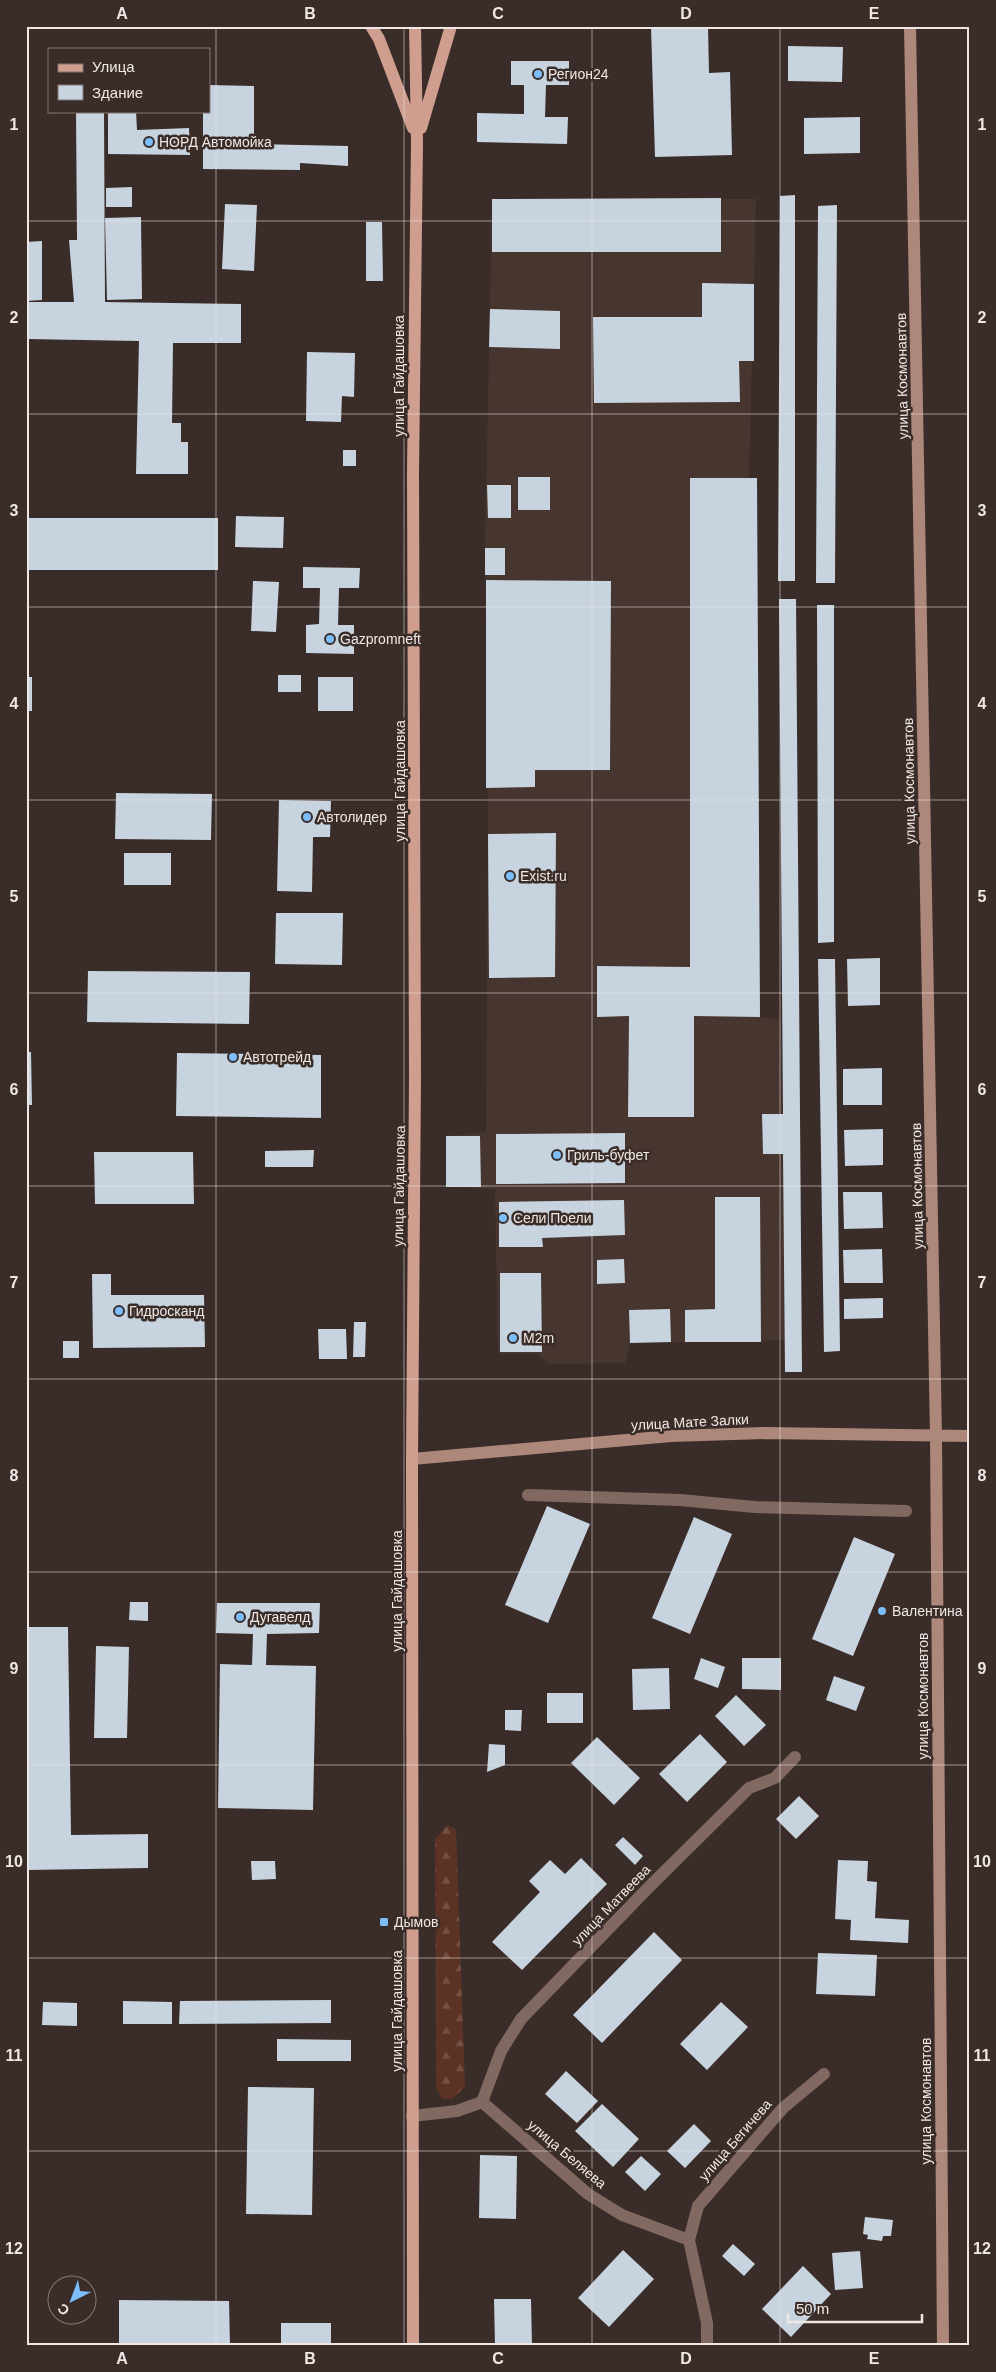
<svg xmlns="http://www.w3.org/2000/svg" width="996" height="2372" font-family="Arial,sans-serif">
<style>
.built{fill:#47352f}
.forest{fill:url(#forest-firs)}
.building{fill:#c7d3de}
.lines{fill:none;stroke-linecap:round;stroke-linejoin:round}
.street{stroke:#816860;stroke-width:12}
.secondary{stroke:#ad877a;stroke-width:12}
.primary{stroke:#d09e8e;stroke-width:12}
.grid{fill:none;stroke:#efe7e4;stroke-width:1;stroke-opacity:0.55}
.poi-dot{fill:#7cbef9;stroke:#3a2d29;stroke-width:2}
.labels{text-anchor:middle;stroke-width:5;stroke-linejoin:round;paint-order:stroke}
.poi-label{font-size:14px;fill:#efe7e4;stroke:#3a2d29;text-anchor:start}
.street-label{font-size:14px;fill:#efe7e4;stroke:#3a2d29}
.neatline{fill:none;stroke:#efe7e4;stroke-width:2}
.grid-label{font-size:16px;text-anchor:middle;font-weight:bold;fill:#efe7e4}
</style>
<defs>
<pattern id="forest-firs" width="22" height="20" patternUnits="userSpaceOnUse" patternTransform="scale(1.25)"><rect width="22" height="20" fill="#5c3224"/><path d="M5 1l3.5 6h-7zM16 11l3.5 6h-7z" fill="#745044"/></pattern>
</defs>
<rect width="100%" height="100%" fill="#3a2d29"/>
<path class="built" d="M492,199H756L749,479L760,1017L781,1020L785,1340L630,1343L625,1363L549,1364L537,1354H498L495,1189L446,1187V1136L486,1132L488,834L485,548Z"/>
<path class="forest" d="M448,1825L456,1830L465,2087L452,2099H442L436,2087L435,1839Z"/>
<path class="building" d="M708,26L709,73L730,72L732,155L655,157L651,27Z
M788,46L843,47L842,82L788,81Z
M511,61H569V85H546L545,117H568L567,144L477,142V113L524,114V85H511Z
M209,85L254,86V144L348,146V166L300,163V170L203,169V111H209Z
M76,111H104L105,302L241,304V343H173L172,423H181V442H188V474H136L139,341L26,339V302H74L69,240H77Z
M108,111H136L137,130L189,128L190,155L108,154Z
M860,117V153L804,154V118Z
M132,187V207H106V188Z
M795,195V581H778L780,196Z
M721,198V252H492V199Z
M225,204L257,205L254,271L222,269Z
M837,205L835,583H816L818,206Z
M141,217L142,299L107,300L105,218Z
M366,222H382L383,281H366Z
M42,241V300L26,301V242Z
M702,283L754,284V361H739L740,402L594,403L593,317H702Z
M490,309L560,311V349L489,347Z
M307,352L355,353L354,397L342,396L341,422L306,421Z
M343,450H356V466H343Z
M518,477H550V510H518Z
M690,478H757L760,1017L694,1016V1117H628L629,1016L597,1017V966L690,967Z
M487,485H511V518H488Z
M236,516L284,517L283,548L235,547Z
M26,518H218V570H26Z
M485,548H505V575H485Z
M303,567L360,568L359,588H339L338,625H354V654L306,653V625L319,624L320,588H303Z
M486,580L611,581L610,770H535V787L486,788Z
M253,581L279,582L276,632L251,631Z
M779,599H796L802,1372H785L783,1154H763L762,1114H783Z
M817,605H834V942L818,943Z
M278,675H301V692H278Z
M26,677H32V711H26Z
M318,677H353V711H318Z
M116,793L212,794L211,840L115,839Z
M279,800L331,801L330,837H313L312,892L277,891Z
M556,833L555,977L489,978L488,834Z
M124,853H171V885H124Z
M276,913H343L342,965L275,964Z
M880,958V1005L848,1006L847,959Z
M818,959H835L840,1351L824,1352Z
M88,971L250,972L249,1024L87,1022Z
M26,1052H31L32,1105H26Z
M177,1053L321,1055V1118L176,1116Z
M882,1068V1105H843V1069Z
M883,1129V1165L845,1166L844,1130Z
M625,1133V1183L496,1184V1134Z
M446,1136H480L481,1187H446Z
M314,1150L313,1167H265V1151Z
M94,1152H193L194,1204H95Z
M843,1192H882L883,1228L844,1229Z
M715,1197H760L761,1342H685V1310L715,1309Z
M624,1200L625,1235L542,1238L543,1247H499V1202Z
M882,1249L883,1283H844L843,1250Z
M624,1259L625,1283L597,1284V1260Z
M500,1273H541L542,1352H500Z
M92,1274H111V1295H204L205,1347L93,1348Z
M883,1298V1318L844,1319V1299Z
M670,1309L671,1342L630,1343L629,1310Z
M354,1322H366L365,1357H353Z
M318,1329H346L347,1359H319Z
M63,1341H79V1358H63Z
M547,1506L590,1524L548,1623L505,1605Z
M694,1517L732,1534L690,1634L652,1618Z
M854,1537L895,1554L853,1656L812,1639Z
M130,1602H148V1621L129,1620Z
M217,1603H320L319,1633L267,1634L266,1665L316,1666L313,1810L218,1808L220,1664L252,1665L253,1634L216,1633Z
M26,1627H68L71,1835L148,1834V1868L28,1870Z
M96,1646L129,1647L127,1738H94Z
M701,1658L725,1667L718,1688L694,1679Z
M742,1658H781V1690L742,1689Z
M669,1668L670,1709L633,1710L632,1669Z
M834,1676L865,1687L856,1711L826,1700Z
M547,1693H583V1723H547Z
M736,1695L766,1725L744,1746L715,1716Z
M505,1710H522L521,1731L505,1730Z
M700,1734L727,1762L687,1802L659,1774Z
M597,1737L640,1778L614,1805L571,1763Z
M489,1744L505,1745V1765L487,1772Z
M799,1796L819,1816L796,1839L776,1819Z
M623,1837L643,1856L635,1865L615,1845Z
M581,1858L607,1884L522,1970L492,1942L540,1892L529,1881L550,1860L565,1874Z
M838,1860L868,1861L867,1881L877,1882L875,1918L909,1920L908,1943L850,1940L851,1920L835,1919Z
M251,1861H275L276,1879L252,1880Z
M654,1932L682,1960L602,2043L573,2015Z
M818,1953L877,1955L875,1996L816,1994Z
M331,2000V2023L179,2024L180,2001Z
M123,2001L172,2002V2024H123Z
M43,2002L77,2003V2026L42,2025Z
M721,2002L748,2027L707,2070L680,2044Z
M277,2039L351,2040V2061H277Z
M566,2071L598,2101L577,2123L545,2094Z
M248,2087L314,2088L312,2215L246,2214Z
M602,2104L639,2139L613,2167L575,2131Z
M694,2124L711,2141L685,2168L667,2151Z
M480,2155L517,2156L516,2219L479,2218Z
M641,2156L661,2174L645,2191L625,2172Z
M865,2217L893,2220L891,2236H883L882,2241L867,2239L868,2235L863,2234Z
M733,2244L755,2264L744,2276L722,2256Z
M623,2250L654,2279L609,2327L578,2298Z
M860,2251L863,2288L835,2290L832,2253Z
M803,2266L831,2294L791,2337L762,2309Z
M494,2299H531L532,2346H495Z
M119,2300L229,2301L230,2346H119Z
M281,2323H331V2346H281Z"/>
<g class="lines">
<path class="street" d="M528,1495L680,1500L755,1507L906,1511
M482,2102L501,2051L521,2019L648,1888L749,1788L775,1778L795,1757
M412,2116L457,2111L482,2102L588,2194L622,2215L689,2240L707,2323V2346
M689,2240L698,2206L783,2108L824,2074"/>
<path class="secondary" d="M910,26L936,1436L943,2346
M412,1459L671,1436L766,1433L970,1436"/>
<path class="primary" d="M371,26L379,39L413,128
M421,128L451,26
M413,2346L412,1459L415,1076L413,473L417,142L415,26"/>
</g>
<path class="grid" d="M216,26V2346M404,26V2346M592,26V2346M780,26V2346M26,221H970M26,414H970M26,607H970M26,800H970M26,993H970M26,1186H970M26,1379H970M26,1572H970M26,1765H970M26,1958H970M26,2151H970"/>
<g class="poi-dot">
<circle cx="538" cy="74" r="5"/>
<circle cx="149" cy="142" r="5"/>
<circle cx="330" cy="639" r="5"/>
<circle cx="307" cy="817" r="5"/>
<circle cx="510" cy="876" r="5"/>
<circle cx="233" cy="1057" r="5"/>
<circle cx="557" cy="1155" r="5"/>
<circle cx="503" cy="1218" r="5"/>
<circle cx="119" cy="1311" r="5"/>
<circle cx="513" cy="1338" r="5"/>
<circle cx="882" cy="1611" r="5"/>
<circle cx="240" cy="1617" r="5"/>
<rect x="379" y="1917" width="10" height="10" rx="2.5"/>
</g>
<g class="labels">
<g class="poi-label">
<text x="548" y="79">Регион24</text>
<text x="159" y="147">НОРД Автомойка</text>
<text x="340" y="644">Gazpromneft</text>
<text x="317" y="822">Автолидер</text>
<text x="520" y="881">Exist.ru</text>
<text x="243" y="1062">Автотрейд</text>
<text x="567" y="1160">Гриль-буфет</text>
<text x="513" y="1223">Сели Поели</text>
<text x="129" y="1316">Гидросканд</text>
<text x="523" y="1343">М2m</text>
<text x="892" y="1616">Валентина</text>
<text x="250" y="1622">Дугавелд</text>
<text x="394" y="1927">Дымов</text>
</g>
<g class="street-label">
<text transform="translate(399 376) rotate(-90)" y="5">улица Гайдашовка</text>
<text transform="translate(902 376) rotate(-91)" y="5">улица Космонавтов</text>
<text transform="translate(400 781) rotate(-90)" y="5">улица Гайдашовка</text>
<text transform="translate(909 781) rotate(-91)" y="5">улица Космонавтов</text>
<text transform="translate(399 1186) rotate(-89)" y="5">улица Гайдашовка</text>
<text transform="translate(917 1186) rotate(-91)" y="5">улица Космонавтов</text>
<text transform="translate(690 1422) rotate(-3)" y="5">улица Мате Залки</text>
<text transform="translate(397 1591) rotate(-90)" y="5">улица Гайдашовка</text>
<text transform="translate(923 1696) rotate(-90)" y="5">улица Космонавтов</text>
<text transform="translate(611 1905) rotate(-46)" y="5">улица Матвеева</text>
<text transform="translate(397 2011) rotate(-90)" y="5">улица Гайдашовка</text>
<text transform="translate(926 2101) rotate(-90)" y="5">улица Космонавтов</text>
<text transform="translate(735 2140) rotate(-49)" y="5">улица Бегичева</text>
<text transform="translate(567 2154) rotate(40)" y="5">улица Беляева</text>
</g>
</g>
<rect width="996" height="2372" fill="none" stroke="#3a2d29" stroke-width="55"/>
<rect x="48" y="48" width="162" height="65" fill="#3a2d29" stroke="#827774"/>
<rect x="58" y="64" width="25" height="8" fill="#d09e8e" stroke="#827774"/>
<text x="92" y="72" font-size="15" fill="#efe7e4">Улица</text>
<rect x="58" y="85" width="25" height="15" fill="#c7d3de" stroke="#827774"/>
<text x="92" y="98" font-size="15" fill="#efe7e4">Здание</text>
<g transform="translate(72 2300) rotate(222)"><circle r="24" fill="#3a2d29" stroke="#827774"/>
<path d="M0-4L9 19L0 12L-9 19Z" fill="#7cbef9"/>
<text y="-8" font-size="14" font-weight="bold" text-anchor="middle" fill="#efe7e4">С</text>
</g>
<path d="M788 2314v8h134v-8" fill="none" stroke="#efe7e4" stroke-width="2.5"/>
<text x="796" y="2314" font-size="15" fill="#efe7e4" stroke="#3a2d29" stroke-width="4" paint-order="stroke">50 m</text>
<rect x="28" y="28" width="940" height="2316" class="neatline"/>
<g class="grid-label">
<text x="122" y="19">A</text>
<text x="310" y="19">B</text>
<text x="498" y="19">C</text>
<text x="686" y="19">D</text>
<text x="874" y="19">E</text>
<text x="14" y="130">1</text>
<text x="982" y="130">1</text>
<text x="14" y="323">2</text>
<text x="982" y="323">2</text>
<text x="14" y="516">3</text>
<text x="982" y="516">3</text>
<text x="14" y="709">4</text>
<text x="982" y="709">4</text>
<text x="14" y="902">5</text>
<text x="982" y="902">5</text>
<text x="14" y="1095">6</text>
<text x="982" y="1095">6</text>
<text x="14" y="1288">7</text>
<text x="982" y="1288">7</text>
<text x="14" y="1481">8</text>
<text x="982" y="1481">8</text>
<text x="14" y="1674">9</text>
<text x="982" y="1674">9</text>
<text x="14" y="1867">10</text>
<text x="982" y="1867">10</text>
<text x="14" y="2061">11</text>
<text x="982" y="2061">11</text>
<text x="14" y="2254">12</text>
<text x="982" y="2254">12</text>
<text x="122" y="2364">A</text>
<text x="310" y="2364">B</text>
<text x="498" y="2364">C</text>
<text x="686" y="2364">D</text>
<text x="874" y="2364">E</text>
</g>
</svg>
